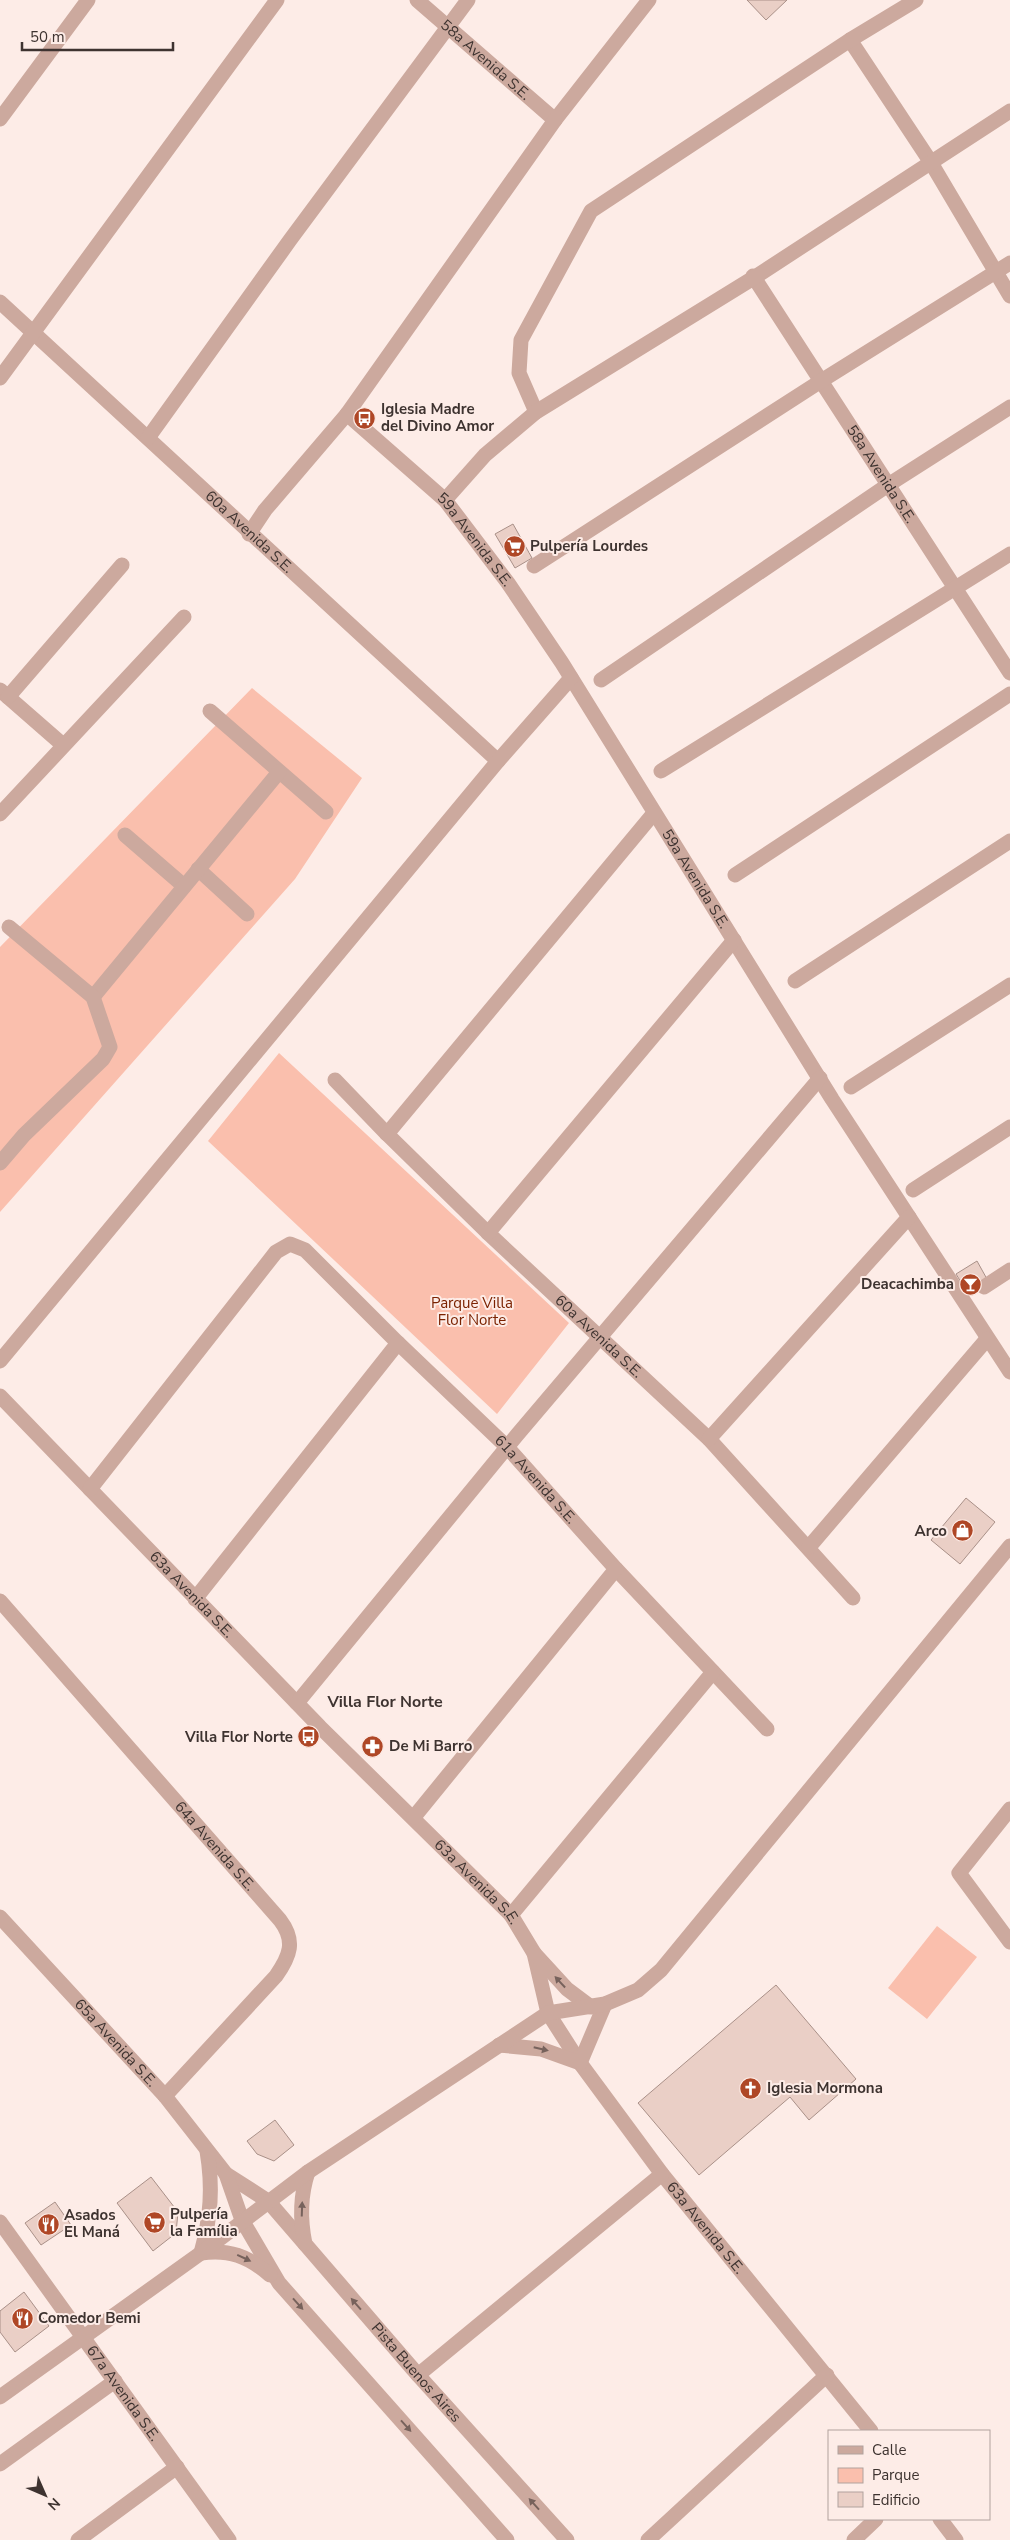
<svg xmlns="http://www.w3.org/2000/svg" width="1010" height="2540" font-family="'Nunito Sans',sans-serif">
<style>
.green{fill:#fabfad}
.building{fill:#eacfc6;stroke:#a99088}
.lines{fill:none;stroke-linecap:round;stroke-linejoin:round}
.minor{stroke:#cca99e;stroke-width:15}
.oneway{fill:#77625c}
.labels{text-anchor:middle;stroke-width:4;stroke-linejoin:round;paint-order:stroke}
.street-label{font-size:15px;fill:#3e3330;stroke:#fdece7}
.poi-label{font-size:15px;font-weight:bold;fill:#3e3330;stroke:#fdece7;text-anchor:start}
.park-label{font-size:15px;fill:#7b2201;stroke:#fdece7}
.neighbourhood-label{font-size:16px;font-weight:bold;fill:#3e3330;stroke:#fdece7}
</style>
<rect width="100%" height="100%" fill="#fdece7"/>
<path class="green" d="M252,688L362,778L295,879L0,1212V947Z
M279,1053L569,1323L497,1414L208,1141Z
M937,1926L977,1957L927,2019L888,1988Z"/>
<path class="building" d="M747,0H787L766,20Z
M513,524L532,558L515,568L495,534Z
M977,1261L987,1279L967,1292L956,1274Z
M966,1498L995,1522L960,1564L931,1540Z
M776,1985L856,2079L809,2120L790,2097L699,2175L638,2103Z
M275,2120L294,2145L274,2161L257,2154L247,2141Z
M151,2177L178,2212L176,2233L153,2251L117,2203Z
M55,2202L71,2225L41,2245L25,2223Z
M24,2292L49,2326L15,2352L0,2332V2311Z"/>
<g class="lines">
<g class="minor">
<path id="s1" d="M417,0L555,120"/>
<path d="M850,40L930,161L1010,296"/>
<path d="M0,119L88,0"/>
<path id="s2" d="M753,276L1010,673"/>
<path id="s3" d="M0,302L498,761"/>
<path d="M0,378L277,0"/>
<path d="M536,412L519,373L521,340L591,211L850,40L916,0"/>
<path id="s4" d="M347,414L445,500L508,583L562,663L832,1099L1010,1372"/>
<path d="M148,438L290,240L468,0"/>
<path d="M445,500L485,455L536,412L755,277L1010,111"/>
<path d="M249,534L265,510L347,414L555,120L649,0"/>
<path d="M534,566L821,381L1010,263"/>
<path d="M601,680L888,485L1010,407"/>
<path d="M0,690L63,745"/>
<path d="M8,697L122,565"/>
<path d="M210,711L326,812"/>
<path d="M661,771L1010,554"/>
<path d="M0,814L184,617"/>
<path d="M125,835L184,886"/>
<path d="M198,869L247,914"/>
<path d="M735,875L1010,694"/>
<path d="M795,981L1010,841"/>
<path d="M93,997L279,772"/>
<path id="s5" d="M335,1080L387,1134L488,1233L709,1439L853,1598"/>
<path d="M851,1087L1010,985"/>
<path d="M387,1134L654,813"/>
<path d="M0,1163L24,1135L103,1059L110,1047L93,997L9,927"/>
<path d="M913,1190L1010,1127"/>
<path d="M488,1233L734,940"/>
<path d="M984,1287L1010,1270"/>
<path d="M0,1361L498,761L571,678"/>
<path id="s6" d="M0,1396L320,1727L511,1915L534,1953L548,2013L580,2063L662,2174L871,2431"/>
<path d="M709,1439L909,1217"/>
<path id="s7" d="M90,1489L276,1252L290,1244L305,1250L398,1343L507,1447L616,1569L767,1729"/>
<path d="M809,1547L987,1339"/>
<path d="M195,1599L398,1343"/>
<path id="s8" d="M0,1601L280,1920C296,1941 290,1956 276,1976L165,2096"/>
<path d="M297,1703L517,1435L820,1078"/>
<path d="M1010,1809L959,1873L1010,1942"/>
<path d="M414,1817L616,1569"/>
<path d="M511,1915L713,1672"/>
<path id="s9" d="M0,1917L165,2096L226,2174L268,2201L418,2375L567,2540"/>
<path d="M534,1953L567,1989L591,2007"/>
<path d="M499,2045L541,2049L580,2063L605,2004"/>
<path d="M226,2174L242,2220L279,2283L507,2540"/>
<path id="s10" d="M0,2222L229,2540"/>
<path d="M305,2244C300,2220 300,2196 308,2172"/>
<path d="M201,2253C211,2217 213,2187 207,2151"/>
<path d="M201,2253C229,2249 248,2256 270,2275"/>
<path d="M418,2375L662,2174"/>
<path d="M0,2397L201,2253L308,2172L548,2013L605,2004L638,1990L661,1970L1010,1546"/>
<path d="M0,2464L115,2381"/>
<path d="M940,2519L956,2540"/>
<path d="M78,2540L177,2467"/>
<path d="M648,2540L827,2375"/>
<path d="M854,2540L876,2519"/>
</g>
</g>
<defs><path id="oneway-solid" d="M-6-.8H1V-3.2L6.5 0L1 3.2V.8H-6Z" transform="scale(1.25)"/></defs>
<g class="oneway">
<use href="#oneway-solid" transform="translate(560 1982) rotate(-133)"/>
<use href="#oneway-solid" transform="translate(541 2049) rotate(13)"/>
<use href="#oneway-solid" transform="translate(302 2209) rotate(-88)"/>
<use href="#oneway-solid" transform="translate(244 2258) rotate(25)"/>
<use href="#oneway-solid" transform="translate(298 2304) rotate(48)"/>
<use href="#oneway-solid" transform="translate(356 2304) rotate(-131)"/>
<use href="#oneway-solid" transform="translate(406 2426) rotate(48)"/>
<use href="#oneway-solid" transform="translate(534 2504) rotate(-132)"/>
</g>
<defs>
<symbol id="bus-disc" viewBox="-11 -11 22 22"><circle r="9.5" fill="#af4726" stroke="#fdece7"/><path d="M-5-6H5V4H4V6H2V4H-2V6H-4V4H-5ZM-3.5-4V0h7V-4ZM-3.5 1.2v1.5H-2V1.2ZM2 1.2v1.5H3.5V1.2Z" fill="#fff"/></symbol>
<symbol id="supermarket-disc" viewBox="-11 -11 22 22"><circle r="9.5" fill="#af4726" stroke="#fdece7"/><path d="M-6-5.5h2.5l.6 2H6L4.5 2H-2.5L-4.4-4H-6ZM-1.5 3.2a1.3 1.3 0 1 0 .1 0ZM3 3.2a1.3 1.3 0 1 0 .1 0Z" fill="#fff"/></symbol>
<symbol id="bar-disc" viewBox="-11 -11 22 22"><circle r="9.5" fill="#af4726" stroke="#fdece7"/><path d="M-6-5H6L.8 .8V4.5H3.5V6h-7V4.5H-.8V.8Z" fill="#fff"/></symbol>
<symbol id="shop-disc" viewBox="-11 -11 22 22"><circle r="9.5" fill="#af4726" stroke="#fdece7"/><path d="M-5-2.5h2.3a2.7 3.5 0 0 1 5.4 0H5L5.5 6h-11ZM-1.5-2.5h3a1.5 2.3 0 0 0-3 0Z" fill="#fff"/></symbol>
<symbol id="pharmacy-disc" viewBox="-11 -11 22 22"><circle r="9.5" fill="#af4726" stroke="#fdece7"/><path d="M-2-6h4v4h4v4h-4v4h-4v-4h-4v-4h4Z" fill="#fff"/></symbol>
<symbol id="church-disc" viewBox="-11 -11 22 22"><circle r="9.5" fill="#af4726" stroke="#fdece7"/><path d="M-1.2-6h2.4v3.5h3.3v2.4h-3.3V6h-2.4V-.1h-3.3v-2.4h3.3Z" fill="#fff"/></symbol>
<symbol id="restaurant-disc" viewBox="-11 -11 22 22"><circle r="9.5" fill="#af4726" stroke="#fdece7"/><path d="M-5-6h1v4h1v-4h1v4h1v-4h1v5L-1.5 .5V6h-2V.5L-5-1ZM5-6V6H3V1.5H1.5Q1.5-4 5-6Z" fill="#fff"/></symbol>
</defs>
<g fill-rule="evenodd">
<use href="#bus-disc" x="352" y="406" width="25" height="25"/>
<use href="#supermarket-disc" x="502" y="534" width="25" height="25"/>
<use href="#bar-disc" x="958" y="1272" width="25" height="25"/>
<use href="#shop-disc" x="950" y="1518" width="25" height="25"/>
<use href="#bus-disc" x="296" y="1724" width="25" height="25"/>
<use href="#pharmacy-disc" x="360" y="1734" width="25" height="25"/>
<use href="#church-disc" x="738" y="2076" width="25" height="25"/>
<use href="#supermarket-disc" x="142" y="2210" width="25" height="25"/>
<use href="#restaurant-disc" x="36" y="2212" width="25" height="25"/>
<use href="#restaurant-disc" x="10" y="2306" width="25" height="25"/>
</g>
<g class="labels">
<g class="street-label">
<text dy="5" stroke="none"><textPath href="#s1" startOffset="91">58a Avenida S.E.</textPath></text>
<text dy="5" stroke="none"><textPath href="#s2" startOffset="236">58a Avenida S.E.</textPath></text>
<text dy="5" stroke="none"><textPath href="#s3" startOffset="339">60a Avenida S.E.</textPath></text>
<text dy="5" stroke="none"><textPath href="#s4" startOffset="180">59a Avenida S.E.</textPath></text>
<text dy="5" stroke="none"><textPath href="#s4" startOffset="585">59a Avenida S.E.</textPath></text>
<text dy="5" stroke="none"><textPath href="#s5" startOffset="368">60a Avenida S.E.</textPath></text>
<text dy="5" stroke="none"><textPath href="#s7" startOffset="659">61a Avenida S.E.</textPath></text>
<text dy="5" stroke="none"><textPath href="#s6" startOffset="276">63a Avenida S.E.</textPath></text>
<text dy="5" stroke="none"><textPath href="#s8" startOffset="326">64a Avenida S.E.</textPath></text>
<text dy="5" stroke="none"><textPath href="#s6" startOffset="681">63a Avenida S.E.</textPath></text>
<text dy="5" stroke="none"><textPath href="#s9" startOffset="171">65a Avenida S.E.</textPath></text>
<text dy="5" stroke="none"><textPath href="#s6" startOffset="1101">63a Avenida S.E.</textPath></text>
<text dy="5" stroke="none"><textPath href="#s9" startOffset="619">Pista Buenos Aires</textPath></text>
<text dy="5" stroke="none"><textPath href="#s10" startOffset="211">67a Avenida S.E.</textPath></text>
</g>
<g class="poi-label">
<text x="381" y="414">Iglesia Madre<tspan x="381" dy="17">del Divino Amor</tspan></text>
<text x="530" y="551">Pulpería Lourdes</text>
<text x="954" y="1289" text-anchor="end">Deacachimba</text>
<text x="947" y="1536" text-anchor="end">Arco</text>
<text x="293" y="1742" text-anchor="end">Villa Flor Norte</text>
<text x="389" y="1751">De Mi Barro</text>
<text x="767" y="2093">Iglesia Mormona</text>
<text x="170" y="2219">Pulpería<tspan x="170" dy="17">la Família</tspan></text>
<text x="64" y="2220">Asados<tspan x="64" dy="17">El Maná</tspan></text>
<text x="38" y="2323">Comedor Bemi</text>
</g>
<g class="park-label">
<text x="472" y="1308">Parque Villa<tspan x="472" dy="17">Flor Norte</tspan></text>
</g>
<g class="neighbourhood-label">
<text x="385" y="1707">Villa Flor Norte</text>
</g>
</g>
<rect x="828" y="2430" width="162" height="90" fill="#fdece7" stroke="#b1a29e"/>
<rect x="838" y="2446" width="25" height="8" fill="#cca99e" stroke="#b1a29e"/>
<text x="872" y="2455" font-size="15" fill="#3e3330">Calle</text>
<rect x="838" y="2468" width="25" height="15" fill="#fabfad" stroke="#b1a29e"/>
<text x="872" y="2480" font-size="15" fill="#3e3330">Parque</text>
<rect x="838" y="2492" width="25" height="15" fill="#eacfc6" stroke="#b1a29e"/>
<text x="872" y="2505" font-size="15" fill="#3e3330">Edificio</text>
<g transform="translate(45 2495) rotate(135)" stroke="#fdece7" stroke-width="4" paint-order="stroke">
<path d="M0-4L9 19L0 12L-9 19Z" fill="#3e3330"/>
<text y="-8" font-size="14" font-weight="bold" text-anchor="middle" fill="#3e3330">N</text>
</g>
<path d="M22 42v8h151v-8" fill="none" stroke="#3e3330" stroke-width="2.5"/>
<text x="30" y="42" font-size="15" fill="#3e3330" stroke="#fdece7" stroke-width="4" paint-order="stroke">50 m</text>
</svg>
